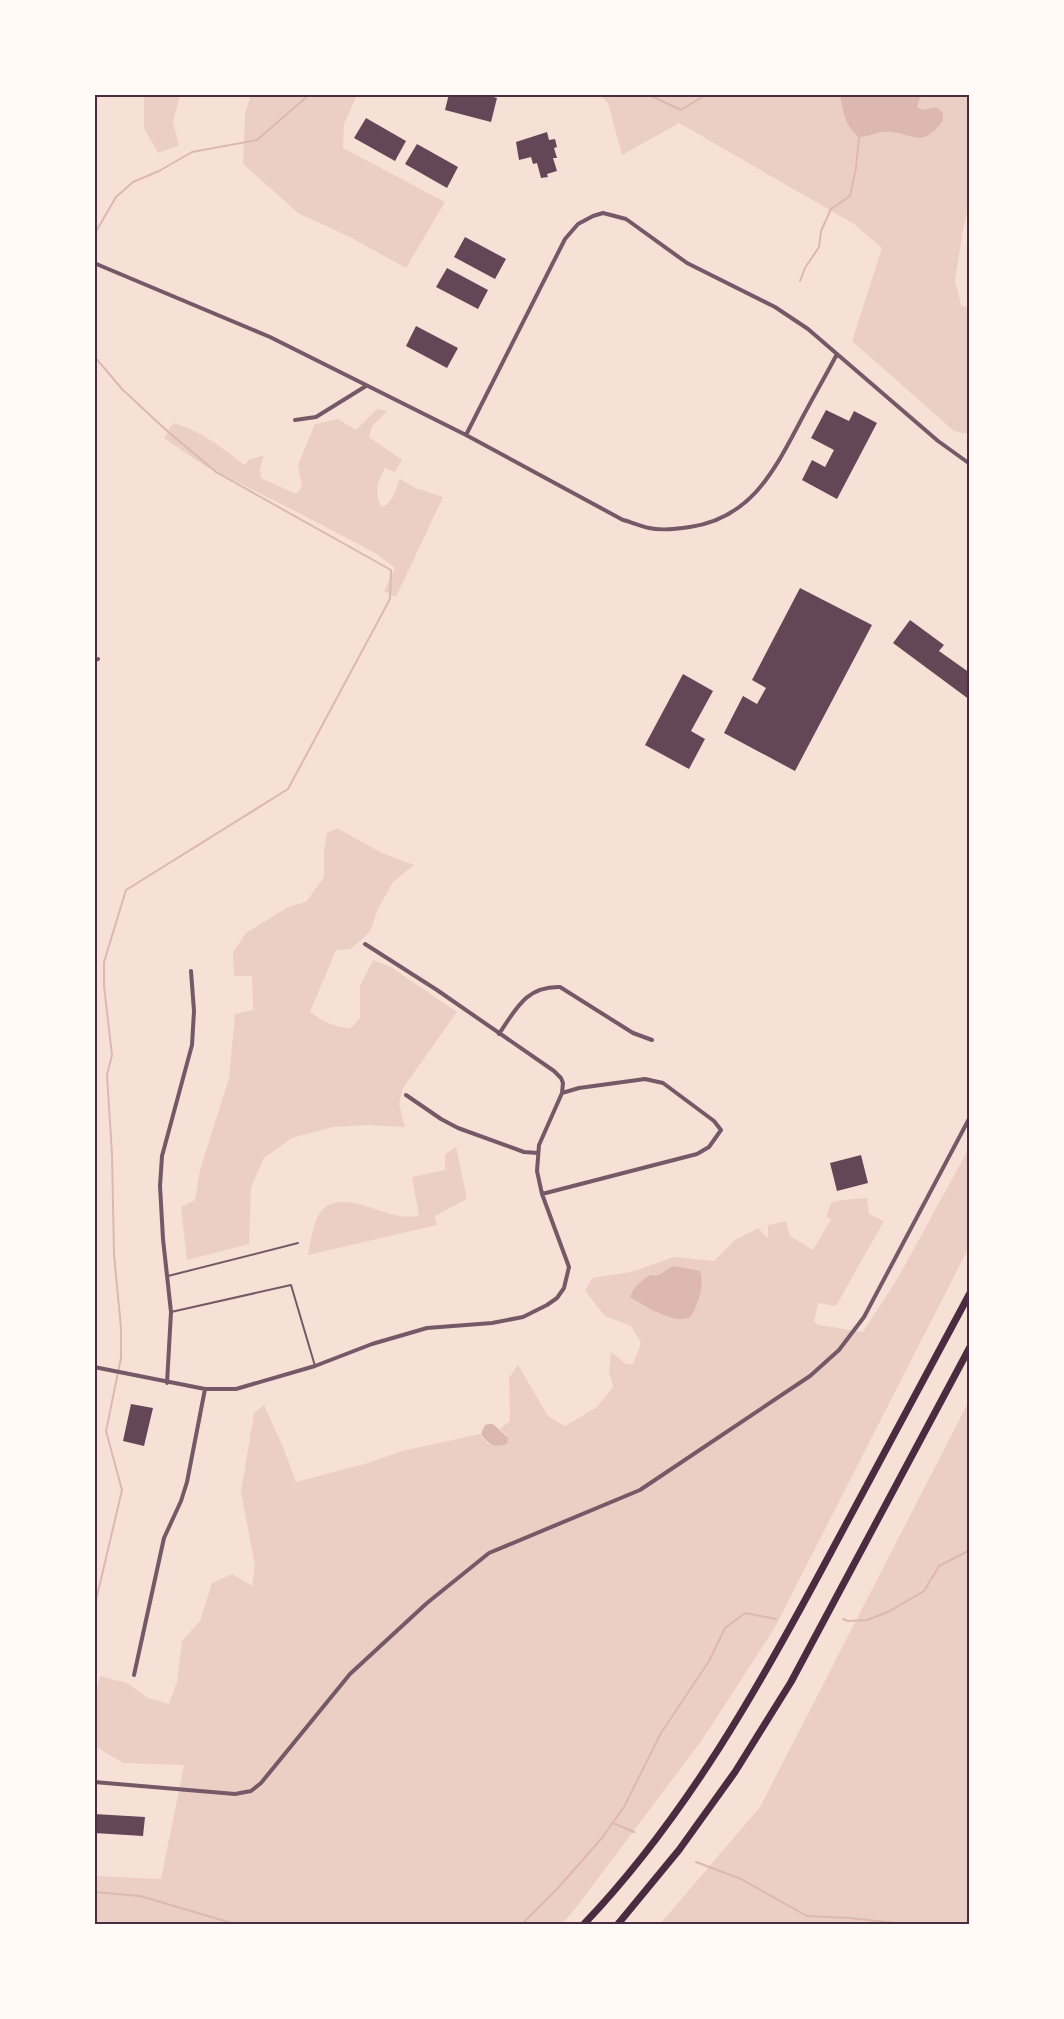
<svg xmlns="http://www.w3.org/2000/svg" width="1064" height="2019" font-family="'Titillium Web',sans-serif">
<style>
.green{fill:#ebcfc5}
.water{fill:#dcb8b0}
.lines{fill:none;stroke-linecap:round;stroke-linejoin:round}
.stream{stroke:#dcb8b0;stroke-width:2}
.building{fill:#644757}
.service{stroke:#755966;stroke-width:2}
.minor{stroke:#755966;stroke-width:4}
.motorway{stroke:#4a2c40;stroke-width:7}
.neatline{fill:none;stroke:#4a2c40;stroke-width:2}
</style>
<rect width="100%" height="100%" fill="#f7e1d7"/>
<path class="green" d="M144,95H180L173,122L179,145L158,153L144,128Z
M251,95H357L344,124L343,148L445,202L406,268L350,237L298,213L243,164L245,113Z
M600,95H969V204L963,230L955,280L961,305L969,308V434L954,431L852,341L882,248L854,224L679,123L622,155L608,103Z
M377,409L387,411L372,426L369,437L402,460L395,472L385,468C377,484 374,489 381,507C393,504 395,490 400,479L415,488L443,497L396,597L384,591L395,568L375,553L299,513L205,466L164,438L173,423C203,432 220,446 244,465L249,460L264,455L260,469L261,478L296,494L302,487L298,465L315,424L338,419L356,430Z
M337,828L382,853L414,865L393,882L378,909L370,932L351,949L336,950L310,1012C323,1021 334,1028 351,1028L360,1018V986L373,960L391,967L457,1012L403,1088L399,1104L405,1127L366,1125L333,1127L292,1138L264,1158L251,1187L249,1244L187,1260L181,1207L195,1200L200,1170L229,1078L235,1014L253,1010L252,976H234L233,952L246,933L288,907L306,902L324,877V852L327,833Z
M456,1147L467,1199L435,1216L437,1225L308,1255C311,1242 312,1225 320,1213C337,1188 378,1213 400,1216C406,1217 413,1217 419,1216L412,1177L445,1170V1154Z
M969,1148V1247L774,1629L702,1740L575,1909L562,1924H95V1876L161,1879L184,1765L123,1763L95,1746V1696L100,1676L127,1683L148,1698L169,1704L177,1682L182,1641L200,1621L212,1583L232,1574L252,1586L255,1566L241,1492L254,1413L264,1405L283,1447L296,1482L368,1463L402,1451L480,1434L488,1444L508,1438L500,1429L510,1421L509,1378L518,1365L548,1416L565,1426L597,1407L613,1387L609,1372L611,1352L626,1364H633L641,1343L631,1326L605,1316L585,1291L592,1278L631,1272L674,1257L714,1261L735,1240L758,1228L768,1238V1225L786,1221L790,1236L813,1250L831,1219L826,1217L831,1203C839,1199 857,1199 867,1198L869,1214L884,1221L836,1306L818,1303L814,1322L819,1325L863,1332L899,1276Z
M969,1401V1924H660L760,1807Z"/>
<path class="water" d="M840,95H921L917,107L923,110L937,107L943,113V121C919,152 912,130 883,132C874,133 867,137 859,137C845,127 843,111 840,95Z
M674,1266L700,1271C703,1282 702,1292 697,1303C696,1307 693,1313 691,1316C679,1328 641,1304 630,1297C634,1286 640,1282 650,1275C662,1278 664,1269 674,1266Z
M489,1424H493L508,1438L507,1444C494,1448 489,1445 481,1434L485,1425Z"/>
<g class="lines">
<path class="stream" d="M647,94L681,110L707,94
M94,235L116,197L133,182L159,171L192,152L257,140L310,94
M800,281L805,268L819,247L821,231L831,209L850,196L856,168L859,137
M94,356L122,389L166,430L216,472L391,570L390,599L288,789L126,890L104,962V986L112,1055L107,1075L112,1154L114,1254L121,1328V1358L106,1431L122,1490L94,1609
M843,1619L848,1621L867,1620L888,1612L924,1591L939,1566L970,1550
M613,1823L634,1832
M696,1862L741,1879L807,1916L850,1918L905,1924
M94,1892L140,1896L235,1924
M522,1924L558,1888L601,1839L624,1807L661,1733L709,1661L725,1628L745,1613L776,1619"/>
</g>
<path class="building" d="M449,94H482L497,98L491,122L445,110Z
M366,118L406,141L395,161L354,138Z
M547,132L549,140L555,139L557,147L554,148L557,158H553L557,171L547,174L548,177L541,178L537,163L533,164L531,157L519,160L516,142Z
M417,144L458,167L447,188L405,164Z
M465,237L506,259L495,279L454,257Z
M447,268L488,290L478,309L436,287Z
M416,326L458,348L447,368L406,346Z
M826,410L849,421L854,411L877,423L837,499L802,480L812,460L825,467L834,450L811,438Z
M800,588L872,625L795,771L724,733L743,696L757,704L766,688L752,680Z
M910,620L944,645L939,651L970,673V700L893,643Z
M683,674L713,691L691,731L705,739L689,769L645,745Z
M861,1155L868,1183L837,1191L830,1163Z
M131,1404L153,1408L144,1446L123,1441Z
M94,1814L145,1817L143,1836L94,1833Z"/>
<g class="lines">
<path class="service" d="M168,1276L298,1243
M171,1312L291,1285L315,1366"/>
<path class="minor" d="M94,263L270,337L466,435L623,520C631,522 640,526 649,528C662,531 677,529 690,527C751,518 774,471 800,422C812,399 825,377 837,354
M295,420L316,417L366,386
M466,435L565,239L578,224L593,216L603,213L626,219L687,263L775,307L808,329L938,441L970,464
M94,661L98,659
M499,1034C516,1009 526,986 560,987L633,1033L652,1040
M406,1095L441,1119L458,1128L524,1152L538,1153
M542,1194L697,1154L709,1147L721,1130L714,1121L663,1083L645,1079L579,1088L562,1093
M94,1367L205,1389H236L315,1366L372,1344L427,1328L492,1323L523,1317L547,1305L557,1298L564,1288L569,1267L542,1194L537,1171L539,1145L562,1093L563,1083L561,1078L554,1071L437,990L365,944
M167,1383L171,1312L163,1239L160,1186L162,1156L192,1045L194,1011L191,971
M134,1675L164,1538L181,1501L187,1482L205,1389
M94,1782L235,1794L251,1791L261,1783L350,1674L427,1603L489,1553L640,1490L810,1376L839,1350L864,1317L970,1117"/>
<path class="motorway" d="M584,1924C687,1816 760,1685 830,1554C876,1467 923,1380 970,1293
M618,1924L679,1850L735,1772L791,1682L970,1347"/>
</g>
<rect width="1064" height="2019" fill="none" stroke="#fffaf5" stroke-width="192"/>
<rect x="96" y="96" width="872" height="1827" class="neatline"/>
</svg>
